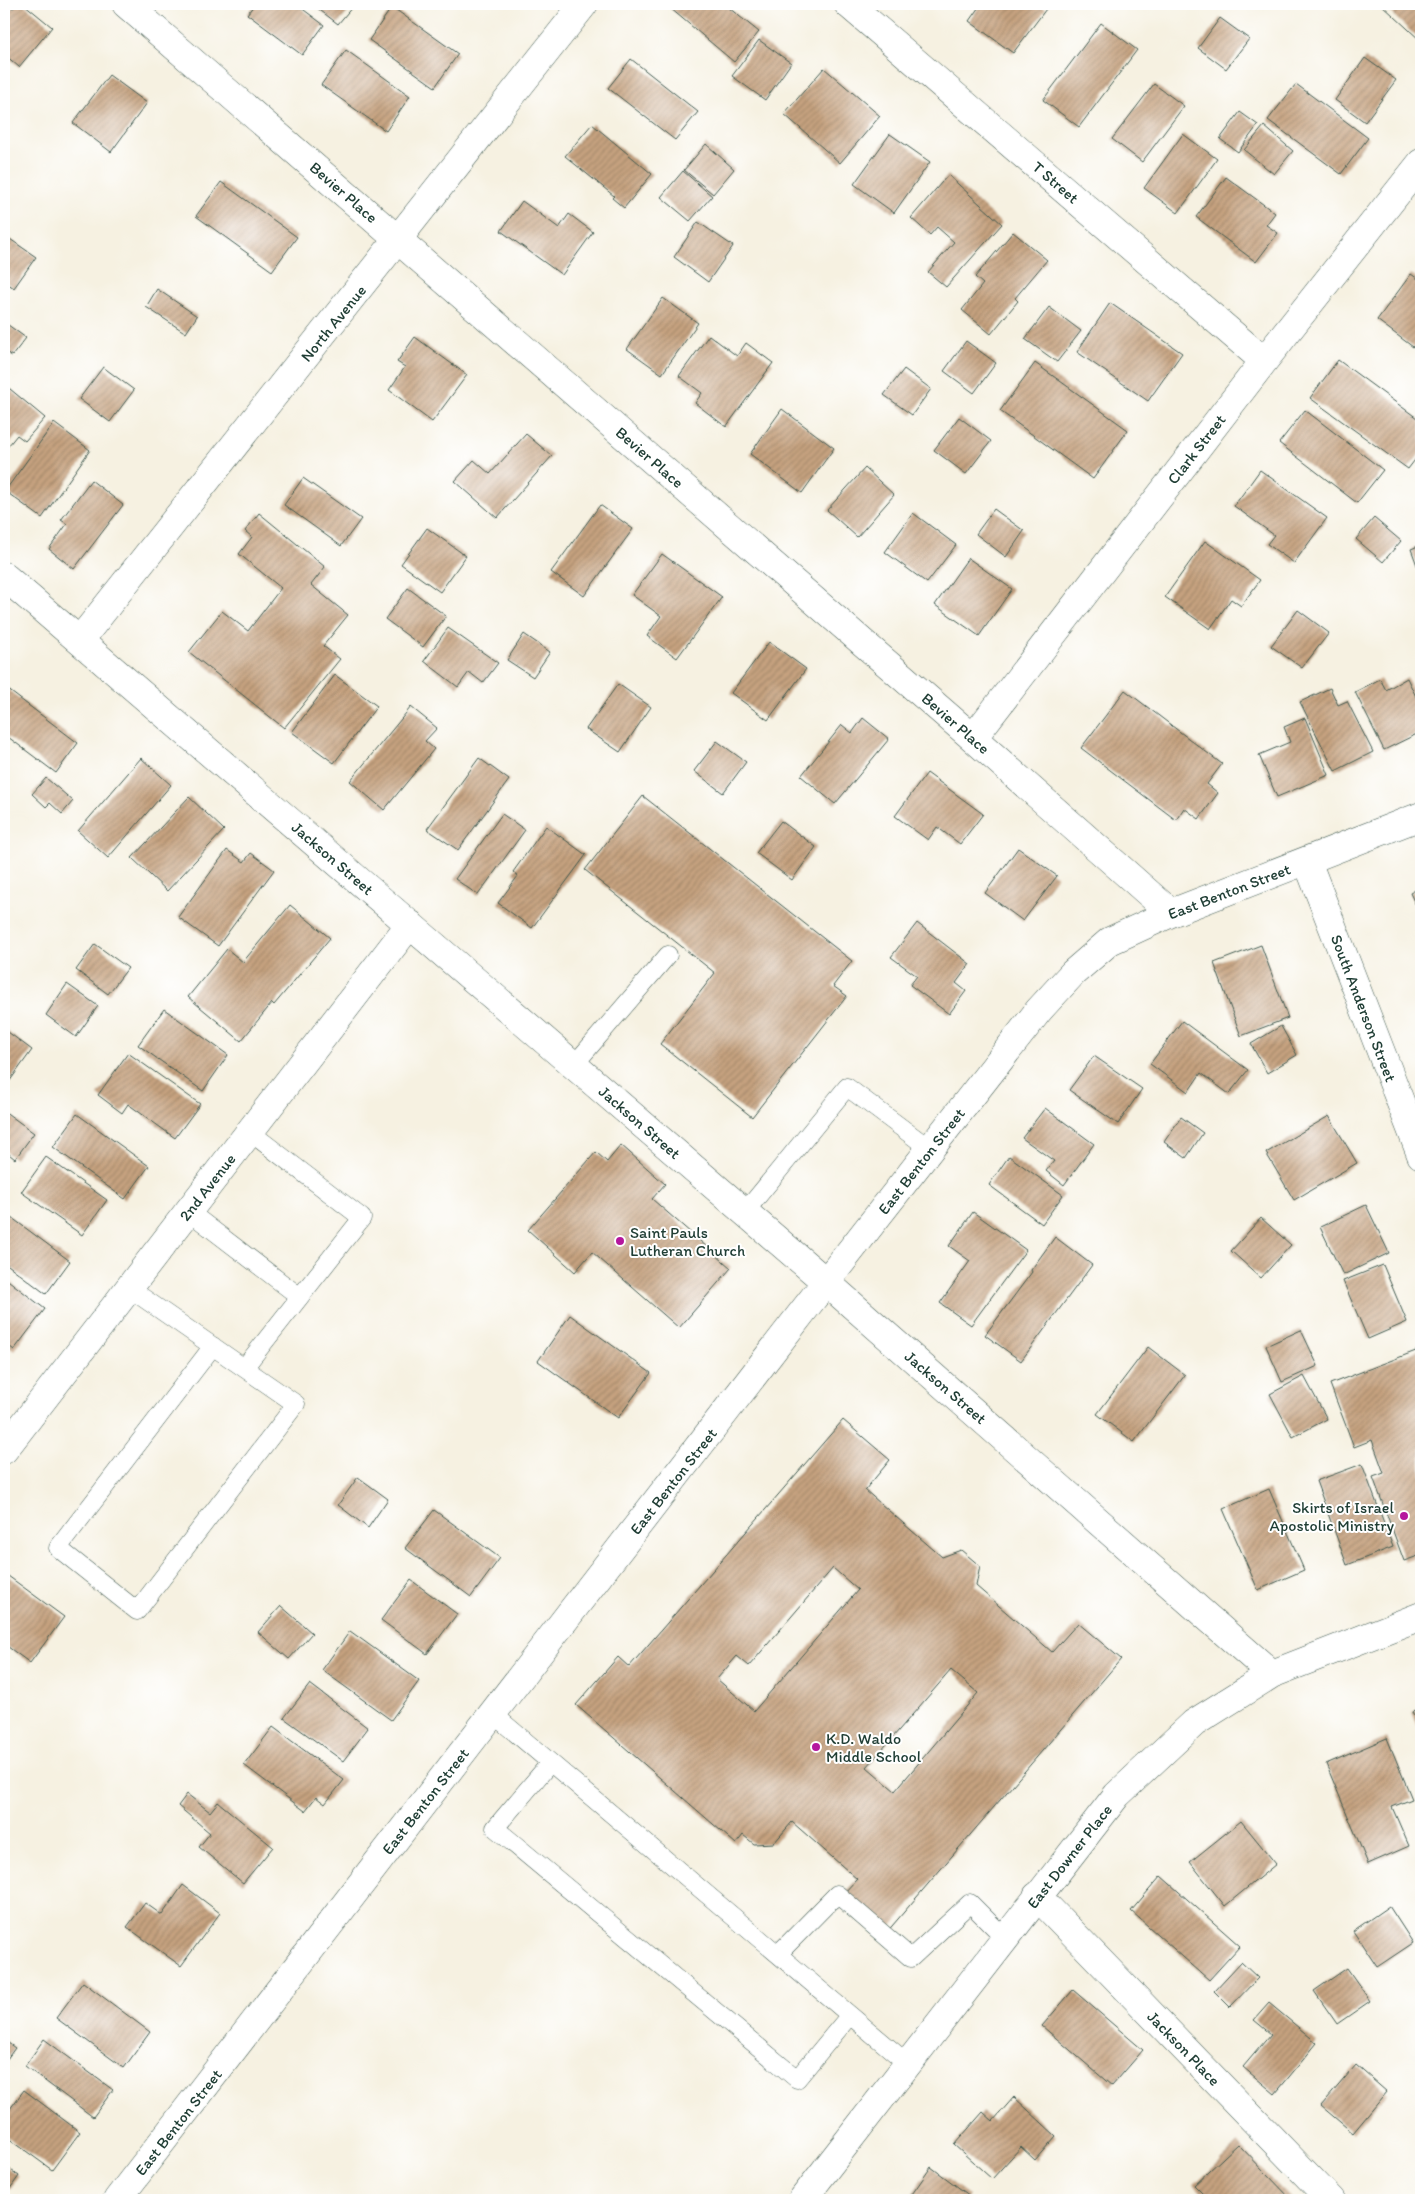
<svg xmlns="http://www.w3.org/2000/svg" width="1425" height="2204" font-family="Itim,sans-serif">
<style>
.building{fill:url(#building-hatch);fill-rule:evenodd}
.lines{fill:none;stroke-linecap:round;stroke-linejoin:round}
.service-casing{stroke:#3f584e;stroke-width:19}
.minor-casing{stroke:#3f584e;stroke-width:29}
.service{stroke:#fff;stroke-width:18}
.minor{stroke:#fff;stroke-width:28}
.poi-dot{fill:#b5179e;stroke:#fff;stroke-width:2}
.labels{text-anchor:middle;stroke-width:4;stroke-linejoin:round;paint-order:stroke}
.street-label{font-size:16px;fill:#1f3d34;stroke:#fff}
.poi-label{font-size:16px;fill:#1f3d34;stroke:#fff;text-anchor:start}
</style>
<defs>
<pattern id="building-hatch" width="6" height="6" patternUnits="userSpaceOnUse" patternTransform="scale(1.25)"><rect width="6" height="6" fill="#c6a27f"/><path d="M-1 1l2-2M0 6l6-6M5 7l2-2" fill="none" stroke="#a08569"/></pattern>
</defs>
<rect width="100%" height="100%" fill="#fff"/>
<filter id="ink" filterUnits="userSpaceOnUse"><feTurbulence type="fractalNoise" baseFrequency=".02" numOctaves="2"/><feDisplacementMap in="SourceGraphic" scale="10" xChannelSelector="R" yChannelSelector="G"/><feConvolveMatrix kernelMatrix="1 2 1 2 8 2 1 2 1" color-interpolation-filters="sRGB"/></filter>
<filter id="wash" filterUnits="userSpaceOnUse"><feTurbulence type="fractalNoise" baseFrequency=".0096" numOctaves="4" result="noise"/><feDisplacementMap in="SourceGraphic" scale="20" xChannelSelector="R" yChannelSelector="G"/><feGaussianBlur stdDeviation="1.12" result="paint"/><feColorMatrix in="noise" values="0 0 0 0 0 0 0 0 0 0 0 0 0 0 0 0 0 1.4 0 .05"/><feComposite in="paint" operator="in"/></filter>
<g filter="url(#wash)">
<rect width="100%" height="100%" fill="#f6f1e1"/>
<g id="blocks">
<path class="building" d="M4,4H8L13,8L17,4H24L52,27L19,67L4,54Z
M255,4H296L324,25L302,55L247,14Z
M312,4H350L353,6L338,24Z
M674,4H724L759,32L734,62L670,8Z
M981,4H1038L1046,9L1013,53L969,21Z
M1381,4H1421V41Z
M392,7L458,54L435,87L369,40Z
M1220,18L1249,39L1226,69L1198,48Z
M1101,23L1137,50L1079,127L1043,100Z
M759,40L791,63L765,100L732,76Z
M346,50L410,96L386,131L321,85Z
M1365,58L1396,80L1365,122L1335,100Z
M631,59L698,112L675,140L608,88Z
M824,68L880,116L840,163L784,114Z
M109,75L147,103L111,152L73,123Z
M1154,84L1184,106L1142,162L1112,139Z
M1296,84L1368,138L1341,174L1268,120Z
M1240,112L1258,125L1238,152L1220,139Z
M592,124L652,174L624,208L612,198L614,196L565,156Z
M1264,126L1293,151L1274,174L1244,150Z
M890,134L930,162L894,213L854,184Z
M1183,134L1217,159L1178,213L1144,188Z
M706,144L734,169L713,194L684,170Z
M683,171L712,196L690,221L661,197Z
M948,175L1002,224L946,287L928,272L954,242L937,227L930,235L911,218Z
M1226,177L1275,213L1266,225L1278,233L1256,262L1196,217Z
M221,182L297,237L272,271L196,216Z
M522,201L559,228L569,214L593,232L562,275L501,231Z
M698,222L733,246L708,282L674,257Z
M1013,232L1047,260L1015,298L1018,301L991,334L962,310L983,284L975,277Z
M7,237L36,257L14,288L4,281V242Z
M1411,274L1421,281V353L1377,320Z
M157,289L197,316L186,333L146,307Z
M663,298L698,323L662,374L627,349Z
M1110,303L1182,353L1148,401L1077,352Z
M1049,307L1081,331L1057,362L1025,339Z
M4,322L26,338L12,356L4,351Z
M709,335L737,356L746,343L773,363L726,427L695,403L702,393L679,376Z
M415,337L467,375L432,422L389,390L405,367L397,362Z
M966,341L996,363L974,393L944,371Z
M1338,360L1421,421V452L1408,469L1310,398Z
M1035,363L1128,430L1093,479L1000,411Z
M103,367L134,390L110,422L79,399Z
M904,369L931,389L912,415L884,395Z
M4,384L45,418L25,441L17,435L4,451Z
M782,409L834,448L802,493L750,454Z
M1305,410L1383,470L1357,503L1279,443Z
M959,417L991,441L966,474L934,450Z
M54,423L90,450L42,518L5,491Z
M526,434L552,456L497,518L455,481L474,460L490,474Z
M865,468L894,495L857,537L827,510Z
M1260,470L1327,518L1294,563L1267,544L1274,535L1234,506Z
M303,478L361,519L341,546L284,505Z
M91,480L123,505L74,569L49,549L67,524L61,520Z
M600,505L633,529L584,596L551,572Z
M994,509L1024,531L1006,557L976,534Z
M259,513L325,567L311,585L348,615L323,646L340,659L284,728L189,652L222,611L248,631L281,588L239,554L252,537L245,531Z
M913,513L956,545L927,583L885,552Z
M1374,518L1401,541L1383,562L1356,539Z
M427,528L466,556L440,592L401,564Z
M1205,541L1260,580L1241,606L1231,599L1210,629L1165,597Z
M1421,545V576L1411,549Z
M662,554L722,597L677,658L647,636L661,616L632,595Z
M968,558L1012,589L979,636L935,605Z
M408,588L446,616L423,647L385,619Z
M1298,610L1329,633L1302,668L1271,646Z
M448,628L498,663L483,683L469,672L458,687L424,661Z
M524,634L550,652L533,677L507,660Z
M769,642L806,669L768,720L731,693Z
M335,675L377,706L334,763L292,732Z
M1407,678L1421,707V732L1384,750L1355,692L1380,679L1386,690Z
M618,684L651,707L620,752L586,729Z
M1330,688L1338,705L1347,701L1373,752L1335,771L1300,702Z
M7,689L78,743L56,773L4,734V694Z
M1125,690L1222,764L1207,784L1218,793L1199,819L1184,808L1176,820L1081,748Z
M411,707L437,728L425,741L434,749L384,810L350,781Z
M863,718L889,739L835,804L801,776L842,725L852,733Z
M1305,718L1329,775L1277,797L1259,755L1290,742L1284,727Z
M717,741L746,762L723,793L694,771Z
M141,758L171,785L108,858L78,831Z
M479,758L509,780L458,850L427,829Z
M927,773L983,814L960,844L937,827L928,840L895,816Z
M46,778L73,801L62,814L50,803L46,807L32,794Z
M643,796L852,961L833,986L847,996L752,1117L660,1044L715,973L585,870Z
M189,797L224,830L167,891L132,858Z
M502,814L525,830L478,895L455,879Z
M781,821L816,847L792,880L756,853Z
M546,826L586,855L532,928L498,903L518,876L513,872Z
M1018,848L1057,876L1023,921L985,893Z
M227,850L244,862L251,853L274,870L218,946L178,917Z
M1421,887V916L1410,893Z
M290,905L330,938L274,1005L272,1003L241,1041L188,997L227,949L243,962Z
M917,923L970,964L956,983L966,991L949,1014L910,985L917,976L891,957Z
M95,944L128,968L108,994L76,970Z
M1261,945L1288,1018L1241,1036L1214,963Z
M67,984L98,1006L76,1037L46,1015Z
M164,1009L228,1055L203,1091L138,1045Z
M1182,1021L1248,1070L1229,1094L1201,1073L1188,1092L1150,1064Z
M1281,1026L1297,1055L1267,1073L1251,1044Z
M4,1029L32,1050L4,1089Z
M128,1053L200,1104L175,1138L128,1104L122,1113L98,1095Z
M1094,1056L1142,1089L1118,1124L1069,1090Z
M1045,1108L1094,1144L1064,1185L1046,1171L1054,1161L1022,1138Z
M4,1111L34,1133L15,1159L4,1150Z
M77,1114L149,1166L125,1199L53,1147Z
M1329,1116L1357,1163L1294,1200L1266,1153Z
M1181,1117L1203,1133L1186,1158L1164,1142Z
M621,1145L665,1184L652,1199L731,1268L679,1328L592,1252L575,1272L528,1230L596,1152L607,1162Z
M1009,1156L1063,1195L1042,1224L989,1185Z
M46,1157L107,1200L82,1235L21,1192Z
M1366,1205L1389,1253L1343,1275L1320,1227Z
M4,1212L70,1261L46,1294L4,1262Z
M973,1212L1026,1250L971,1325L940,1303L970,1261L949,1246Z
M1261,1218L1291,1245L1261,1278L1231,1251Z
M1055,1237L1092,1265L1021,1361L985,1335L1032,1272L1031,1270Z
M1383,1265L1407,1322L1368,1339L1343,1281Z
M4,1277L45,1309L14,1350L4,1342Z
M570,1315L651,1373L618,1418L538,1361Z
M1301,1330L1318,1366L1282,1382L1266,1346Z
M1148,1347L1185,1375L1134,1442L1097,1414Z
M1421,1349V1555L1404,1561L1373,1477L1384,1473L1372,1440L1354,1447L1330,1384Z
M1304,1376L1327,1419L1293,1437L1270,1394Z
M843,1420L890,1460L865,1490L942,1557L961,1550L980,1566L976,1586L1052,1652L1078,1623L1121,1659L886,1933L842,1895L857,1879L792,1822L774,1843L754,1844L743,1835L736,1844L576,1705L618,1657L629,1667ZM833,1568L858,1590L754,1711L717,1679L737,1656L749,1666ZM951,1670L978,1693L895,1791L867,1767Z
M1362,1464L1393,1547L1347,1565L1316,1481Z
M358,1477L388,1499L368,1528L338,1505Z
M1269,1489L1304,1570L1258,1590L1223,1509Z
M434,1510L500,1558L471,1597L405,1548Z
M4,1573L64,1617L30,1663L4,1644Z
M411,1580L457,1614L427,1654L381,1620Z
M281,1606L312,1633L289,1659L258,1632Z
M350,1631L419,1681L391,1720L322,1670Z
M310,1684L368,1728L343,1761L284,1718Z
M1421,1709V1734L1412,1712Z
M273,1727L344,1780L325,1804L316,1797L305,1811L244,1765Z
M1387,1738L1412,1799L1392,1807L1409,1846L1368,1864L1326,1764Z
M187,1794L210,1812L218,1802L273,1847L243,1883L199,1847L210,1833L178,1806Z
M1241,1821L1276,1864L1225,1906L1190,1862Z
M1161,1876L1240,1946L1209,1980L1131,1911Z
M183,1885L220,1913L181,1966L127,1927L145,1903L162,1915Z
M1389,1906L1413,1943L1377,1967L1353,1931Z
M1241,1962L1258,1978L1230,2007L1214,1991Z
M1347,1968L1370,2001L1337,2024L1314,1991Z
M83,1982L150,2032L124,2068L56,2018Z
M1073,1990L1143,2050L1112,2086L1042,2026Z
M1269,2003L1317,2043L1275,2094L1243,2067L1271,2034L1254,2020Z
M44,2039L113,2090L93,2117L25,2066Z
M4,2040L15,2048L4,2063Z
M1356,2065L1387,2092L1353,2133L1321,2106Z
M24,2090L80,2132L52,2170L4,2135V2117Z
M1014,2097L1056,2136L1035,2160L1021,2147L992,2179L954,2145L983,2112L993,2121Z
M1238,2144L1292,2200H1209L1194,2185Z
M4,2165L19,2176L4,2197Z
M931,2167L970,2196L967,2200H908Z"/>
</g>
</g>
<g filter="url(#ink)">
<use href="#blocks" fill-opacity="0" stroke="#3f584e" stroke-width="1"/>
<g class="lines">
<defs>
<path id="service" d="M574,1065L668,955
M188,1211L300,1297
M745,1212L847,1087L930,1149
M129,1288L244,1368L362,1218L250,1132
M213,1346L58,1548L137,1611L296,1404L244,1368
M493,1714L908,2064
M550,1763L495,1828L797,2079L850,2015
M778,1954L837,1894L911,1958L970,1903L1005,1938"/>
<path id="minor" d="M126,4L973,738L1171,913
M848,4L1264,361
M4,576L826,1282L1272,1674
M80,640L584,4
M973,738L1264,361L1421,163
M1307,861L1421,1155
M4,1450L410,924
M1037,1896L1331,2200
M117,2200L804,1310L1039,1010L1073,973L1110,941L1171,913L1421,816
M802,2200L1117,1795L1194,1723L1272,1674L1421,1616"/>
</defs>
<use href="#service" class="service-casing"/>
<use href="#minor" class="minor-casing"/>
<use href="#service" class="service"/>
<use href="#minor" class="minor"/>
</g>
</g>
<g class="poi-dot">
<circle cx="620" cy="1241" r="5"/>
<circle cx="1404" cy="1516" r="5"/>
<circle cx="816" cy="1747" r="5"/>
</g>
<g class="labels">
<g class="street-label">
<text transform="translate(1056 182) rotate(41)" y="6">T Street</text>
<text transform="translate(344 192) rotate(41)" y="6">Bevier Place</text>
<text transform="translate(333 323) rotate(-51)" y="6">North Avenue</text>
<text transform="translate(1196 449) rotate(-52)" y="6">Clark Street</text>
<text transform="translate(650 457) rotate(41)" y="6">Bevier Place</text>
<text transform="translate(956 723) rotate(41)" y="6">Bevier Place</text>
<text transform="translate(333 858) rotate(41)" y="6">Jackson Street</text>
<text transform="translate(1229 891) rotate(-21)" y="6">East Benton Street</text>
<text transform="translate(1364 1008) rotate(69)" y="6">South Anderson Street</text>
<text transform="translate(640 1122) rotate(41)" y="6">Jackson Street</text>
<text transform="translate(921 1161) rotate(-52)" y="6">East Benton Street</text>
<text transform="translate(207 1187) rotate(-52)" y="6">2nd Avenue</text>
<text transform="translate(946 1387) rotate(41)" y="6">Jackson Street</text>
<text transform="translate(673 1481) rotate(-52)" y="6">East Benton Street</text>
<text transform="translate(425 1801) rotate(-52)" y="6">East Benton Street</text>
<text transform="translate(1069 1856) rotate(-52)" y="6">East Downer Place</text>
<text transform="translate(1184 2048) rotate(46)" y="6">Jackson Place</text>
<text transform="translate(178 2122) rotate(-52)" y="6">East Benton Street</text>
</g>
<g class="poi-label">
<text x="630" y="1238">Saint Pauls<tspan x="630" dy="18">Lutheran Church</tspan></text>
<text x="1394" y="1513" text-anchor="end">Skirts of Israel<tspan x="1394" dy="18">Apostolic Ministry</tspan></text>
<text x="826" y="1744">K.D. Waldo<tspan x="826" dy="18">Middle School</tspan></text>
</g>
</g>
<rect width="1425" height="2204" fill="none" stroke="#fff" stroke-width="20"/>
</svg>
